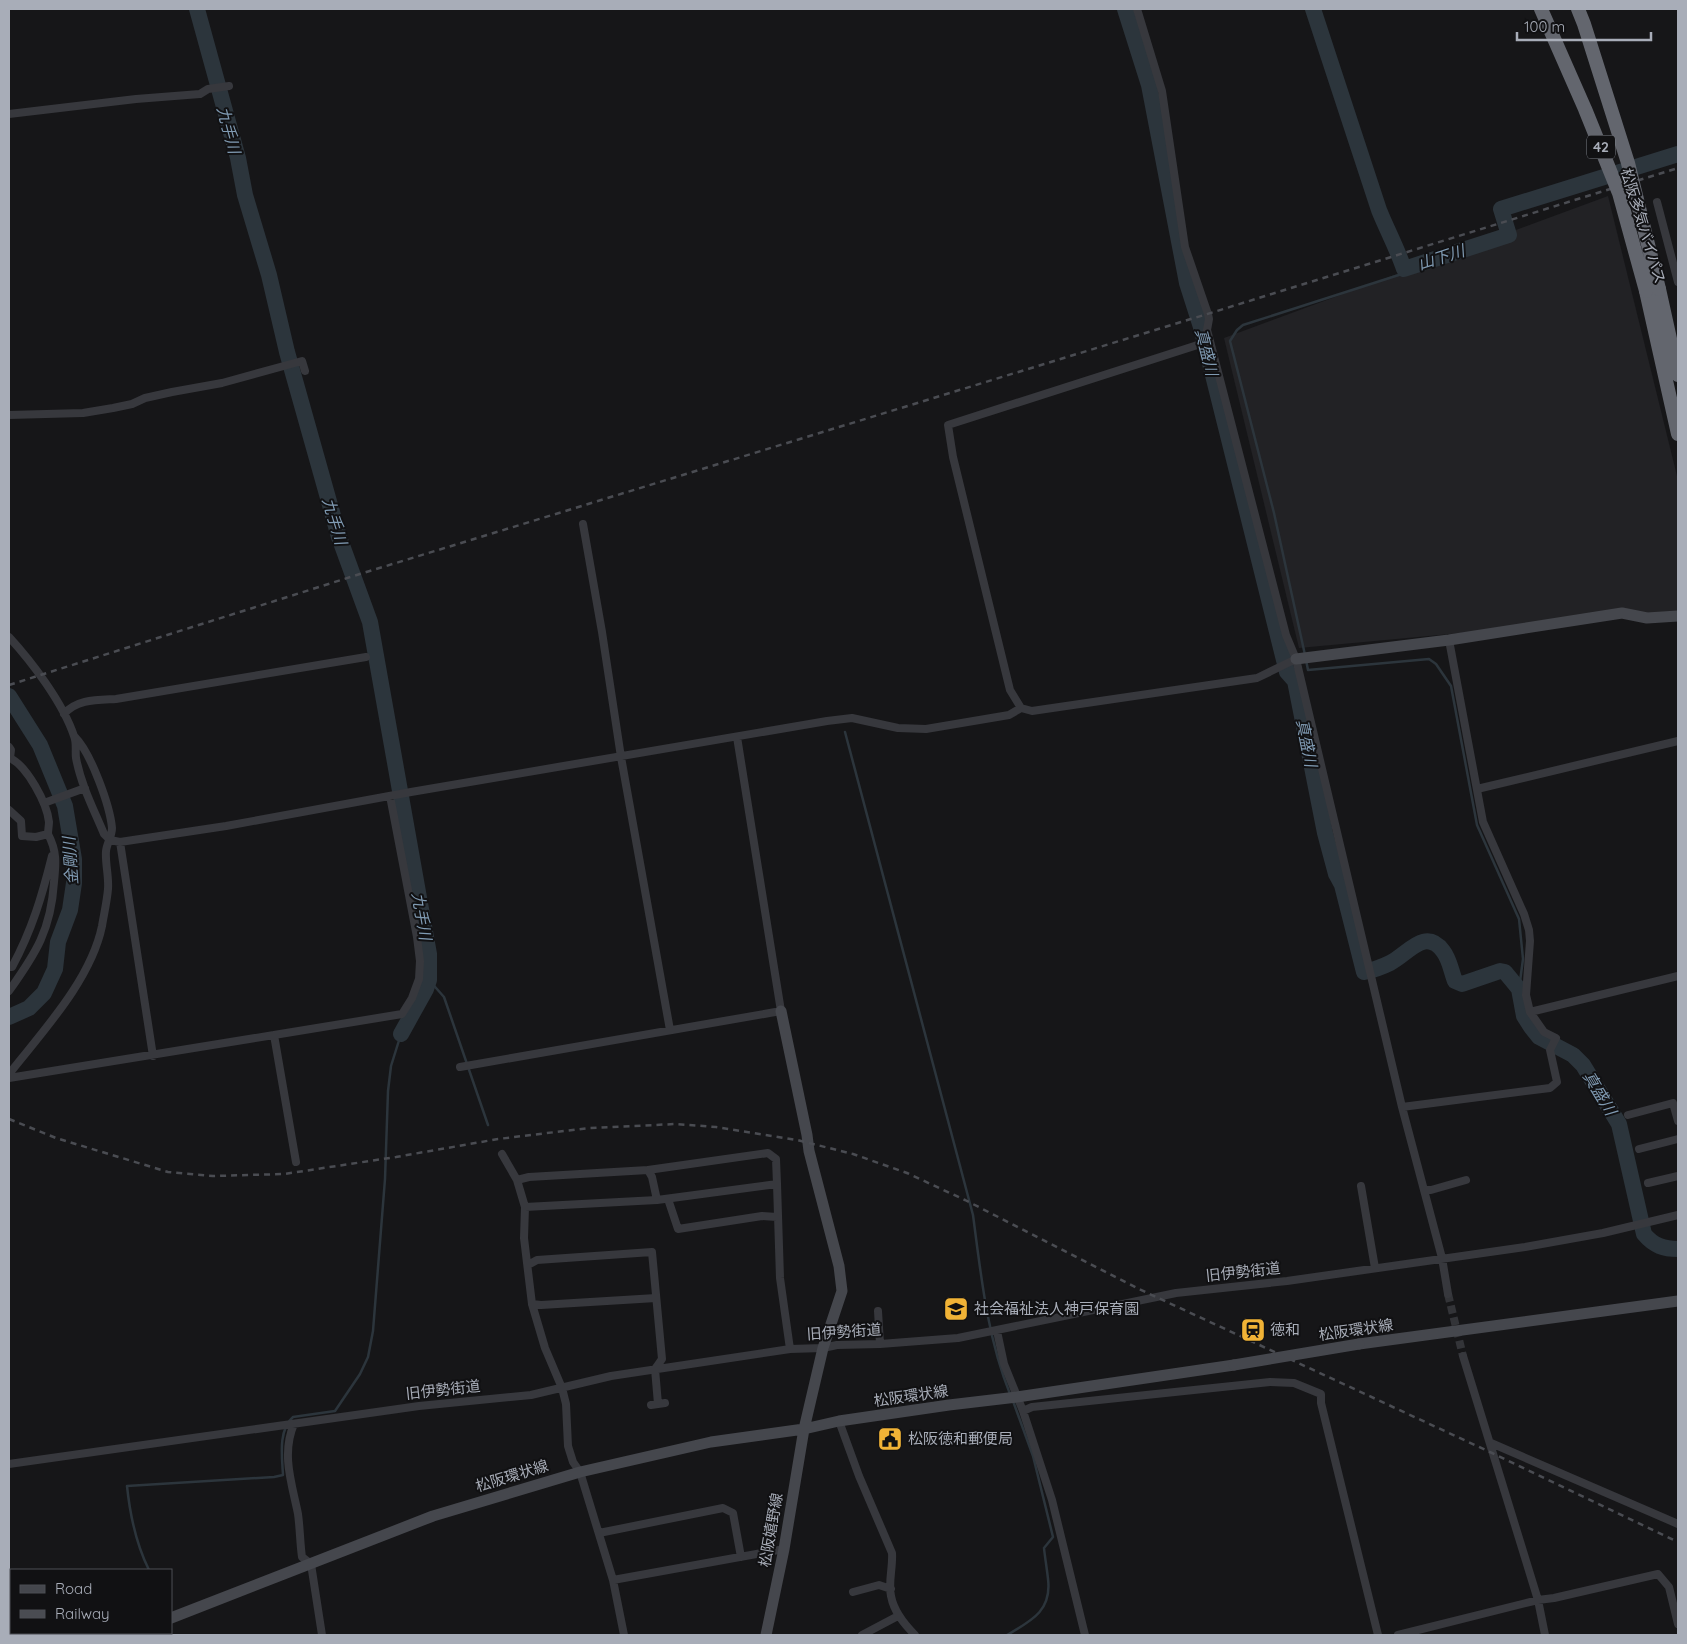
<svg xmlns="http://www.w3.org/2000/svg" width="1687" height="1644" font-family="Quicksand,'Noto Sans JP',sans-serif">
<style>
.built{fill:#222225}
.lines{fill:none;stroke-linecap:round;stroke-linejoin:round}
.stream{stroke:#2c353c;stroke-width:2.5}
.river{stroke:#2c353c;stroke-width:16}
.street-tunnel{stroke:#333438;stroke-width:8;stroke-dasharray:8 4;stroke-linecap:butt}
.street{stroke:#37383d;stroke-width:8}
.secondary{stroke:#45474d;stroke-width:11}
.highway{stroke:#63666e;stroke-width:14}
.rail{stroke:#4a4c52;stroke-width:2.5;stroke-dasharray:6 5;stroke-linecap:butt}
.secondary-bridge{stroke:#45474d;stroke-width:11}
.highway-bridge{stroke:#63666e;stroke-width:14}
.labels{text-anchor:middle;stroke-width:4;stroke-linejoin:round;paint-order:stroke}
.shield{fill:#111113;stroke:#7b7e86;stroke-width:1}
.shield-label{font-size:14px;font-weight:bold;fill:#a8adb8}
.street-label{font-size:15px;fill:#a8adb8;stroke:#111113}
.poi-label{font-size:15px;fill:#a8adb8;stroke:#111113;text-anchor:start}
.water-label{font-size:16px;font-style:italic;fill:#809bb3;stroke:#111113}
</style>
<rect width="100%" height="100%" fill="#161618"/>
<path class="built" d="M1608,196L1678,480V613L1299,648L1224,338Z"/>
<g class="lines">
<path class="stream" d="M1305,655L1274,513L1230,341L1237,330L1243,325L1405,273L1404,269
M1306,660L1308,670L1429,659L1436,664L1451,686L1477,825L1519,919L1523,959L1519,989
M845,732L973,1215C981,1275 987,1337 1010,1394
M429,980L444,997L488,1125
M149,1570C136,1544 130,1515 127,1486L274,1477L283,1475C282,1457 278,1430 293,1417L335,1411L360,1374L368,1357L373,1331L385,1179L388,1091L391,1066L401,1034
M9,1620L11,1619
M1007,1635C1031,1621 1052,1611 1048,1579C1047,1569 1045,1558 1044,1548L1053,1537L1033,1456L1013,1401"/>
<path class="river" d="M197,9L238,158L245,195L269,275L287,352L339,537L370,622L429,954V980L426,989L401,1034
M1125,9L1149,85L1187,283L1201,327L1287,672L1295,681L1325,833L1336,874L1342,885L1364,972C1373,970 1382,967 1390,963C1408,954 1425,927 1443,951C1450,960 1451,971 1455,981L1462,984L1500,971L1505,972L1519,989L1524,1016L1531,1027L1539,1037L1573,1055L1583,1065L1619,1124L1644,1234C1654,1246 1664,1249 1678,1249
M1313,9L1379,210C1387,230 1397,248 1404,269L1509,235L1501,209L1678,154
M9,696L40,745L65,806L74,859V883L70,910L58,942L55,969L44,993L29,1008L9,1017"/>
<path class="street-tunnel" d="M1448,1294L1463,1356"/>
<path class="street" d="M1137,9L1162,91L1185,247L1208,314L1209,319L1207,330L1210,341L1286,635L1296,659L1402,1107L1442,1258L1448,1294
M9,114L136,99L200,94L208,89L229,86
M1657,202L1678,282
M9,415L83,413L113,408L132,404L145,398L172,392L222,383L302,361L305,371
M583,524L602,632L621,757L670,1030
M9,637C32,662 63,703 74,736C77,743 75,751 76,758C81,785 94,810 104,834L110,840L120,842L226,826L411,792L827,721L852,718L898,728L926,729L1009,715L1021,708L1032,711L1257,678L1296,659
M1021,708L1010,690L953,457L948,425L1210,341
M64,714C77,699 97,700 116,699L366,657
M9,747L11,750L10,758L9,759
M1477,789L1678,741
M44,803L85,788
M9,810L21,821L22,836L36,837L48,834C48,830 49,825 49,822C47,803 27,766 10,758
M120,842L153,1056
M9,967H12C32,930 42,896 52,856
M9,991C36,953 51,930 54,882C56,863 57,851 48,834
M1530,1012L1678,976
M460,1067L781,1011L737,737
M9,1074C42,1032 91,980 102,926C104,914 107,901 108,889C109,876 105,863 106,851C107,843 112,836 112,828C110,806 91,753 75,737
M9,1078L274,1035
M1402,1107L1550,1088L1557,1082L1550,1050L1556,1038L1544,1032L1530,1012L1526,995L1530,941L1529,930L1524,914L1483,822L1449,640
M1628,1115L1673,1103L1678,1121
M1639,1149L1678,1139
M502,1154L517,1180L525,1207L524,1238L532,1304L545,1348L562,1388L566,1404L568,1446L573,1462L580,1472L613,1580L624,1635
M296,1162L274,1035L402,1014L412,998L419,979L420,961L417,937L390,796
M648,1170L768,1153L776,1159L777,1184
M517,1180L529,1177L648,1170L652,1177L657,1200
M1648,1183L1678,1176
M1361,1186L1375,1268
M1424,1190H1431L1466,1180
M668,1199L678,1229L762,1216L777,1217
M525,1207L657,1200L777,1184L780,1278L790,1349
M528,1265L537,1260L652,1252L662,1359L655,1369L658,1404
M532,1304L541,1305L656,1298
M878,1311L880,1344
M997,1331L1004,1364L1023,1411L1052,1500L1085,1635
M1463,1356L1538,1600L1545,1635
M651,1405L665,1403
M1023,1411L1032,1407L1270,1382L1294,1383L1321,1394V1403L1378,1635
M839,1421L859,1476L892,1553C893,1567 888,1583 891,1596C894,1612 904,1624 915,1635
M294,1424C281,1454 292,1484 298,1514C300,1528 300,1543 302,1557L311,1564L322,1635
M1491,1443L1678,1524
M9,1464L419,1406L531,1395L611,1376L790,1349L823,1348L837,1345L880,1344L958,1338L1176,1293L1287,1281L1525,1247L1603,1233L1678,1215
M599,1533L723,1508L733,1513L741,1557
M613,1580L784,1549
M853,1592L879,1585L891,1589
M862,1635L898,1616
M1398,1635L1538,1600L1554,1598L1658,1574L1669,1587L1678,1624"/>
<path class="secondary" d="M1296,659L1449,640L1622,613L1647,618L1678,616
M1359,1344L1678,1301
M171,1618L433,1516L580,1472L711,1442L804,1429L839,1421L949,1405L1017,1397L1234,1365
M127,1635L133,1633
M766,1635L784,1549L804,1429L823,1348L842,1291L839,1266L809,1151L807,1135L781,1011"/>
<path class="highway" d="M1659,289L1678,375
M1646,291L1678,434"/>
<path class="rail" d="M9,685L360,574L1204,315L1678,168
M9,1119L56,1138L168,1172L213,1176L284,1174L396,1157L498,1139L589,1128L676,1124L716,1127L797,1140L853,1154L907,1173L965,1200L1139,1289L1492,1453L1678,1542"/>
<path class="secondary-bridge" d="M1234,1365L1359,1344"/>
<path class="highway-bridge" d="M1541,9L1585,109L1619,193L1646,291
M1578,9L1584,24L1628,163L1659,289"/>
</g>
<defs>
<symbol id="school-square" viewBox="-11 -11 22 22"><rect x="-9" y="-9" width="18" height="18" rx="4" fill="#f1b336" stroke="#111113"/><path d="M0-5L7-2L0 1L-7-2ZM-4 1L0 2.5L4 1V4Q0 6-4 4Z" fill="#111"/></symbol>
<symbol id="station-square" viewBox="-11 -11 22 22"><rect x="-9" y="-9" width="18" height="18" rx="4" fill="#f1b336" stroke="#111113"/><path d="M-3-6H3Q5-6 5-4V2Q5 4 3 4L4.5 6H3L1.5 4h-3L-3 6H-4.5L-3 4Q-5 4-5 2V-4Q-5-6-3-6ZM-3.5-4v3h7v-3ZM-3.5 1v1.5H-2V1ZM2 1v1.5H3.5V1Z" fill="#111"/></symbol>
<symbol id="civic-square" viewBox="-11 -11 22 22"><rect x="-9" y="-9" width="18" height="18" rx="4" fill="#f1b336" stroke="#111113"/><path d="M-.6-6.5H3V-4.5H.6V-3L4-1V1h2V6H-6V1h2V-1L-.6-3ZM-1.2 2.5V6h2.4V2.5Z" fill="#111"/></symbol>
</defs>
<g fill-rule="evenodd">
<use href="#school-square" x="942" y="1295" width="28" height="28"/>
<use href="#station-square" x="1239" y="1316" width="28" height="28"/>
<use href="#civic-square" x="876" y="1425" width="28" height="28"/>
</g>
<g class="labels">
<rect class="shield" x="1587" y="135.5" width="28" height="23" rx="4"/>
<g class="shield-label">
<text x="1601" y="152">42</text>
</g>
<g class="street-label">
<text transform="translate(1643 226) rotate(73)" y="5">松阪多気バイパス</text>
<text transform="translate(1243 1272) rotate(-6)" y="5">旧伊勢街道</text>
<text transform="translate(1356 1330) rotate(-8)" y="5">松阪環状線</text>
<text transform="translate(844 1332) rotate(-4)" y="5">旧伊勢街道</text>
<text transform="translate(443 1390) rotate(-6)" y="5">旧伊勢街道</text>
<text transform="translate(911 1396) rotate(-8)" y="5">松阪環状線</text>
<text transform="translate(512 1476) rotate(-17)" y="5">松阪環状線</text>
<text transform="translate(771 1530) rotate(-80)" y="5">松阪嬉野線</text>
</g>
<g class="poi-label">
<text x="974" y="1314">社会福祉法人神戸保育園</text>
<text x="1270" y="1335">徳和</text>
<text x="908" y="1444">松阪徳和郵便局</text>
</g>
<g class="water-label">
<text transform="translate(229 130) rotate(75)" y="6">九手川</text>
<text transform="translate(1441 257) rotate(-18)" y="6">山下川</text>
<text transform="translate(1207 352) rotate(76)" y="6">真盛川</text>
<text transform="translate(335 521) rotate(73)" y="6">九手川</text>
<text transform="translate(1307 743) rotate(79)" y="6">真盛川</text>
<text transform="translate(70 861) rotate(-94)" y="6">金剛川</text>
<text transform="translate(422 916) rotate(80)" y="6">九手川</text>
<text transform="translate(1600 1093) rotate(59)" y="6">真盛川</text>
</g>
</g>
<rect width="1687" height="1644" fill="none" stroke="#a8adb8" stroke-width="20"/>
<rect x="10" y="1569" width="162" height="65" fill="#111113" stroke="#4d4f55"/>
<rect x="20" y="1585" width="25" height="8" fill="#45474d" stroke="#4d4f55"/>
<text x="55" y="1594" font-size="15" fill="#a8adb8">Road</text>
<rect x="20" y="1610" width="25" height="8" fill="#4a4c52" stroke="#4d4f55"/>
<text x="55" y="1619" font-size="15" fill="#a8adb8">Railway</text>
<path d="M1517 32v8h134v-8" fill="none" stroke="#a8adb8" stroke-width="2.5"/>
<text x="1524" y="32" font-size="15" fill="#a8adb8" stroke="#111113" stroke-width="4" paint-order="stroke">100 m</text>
</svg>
